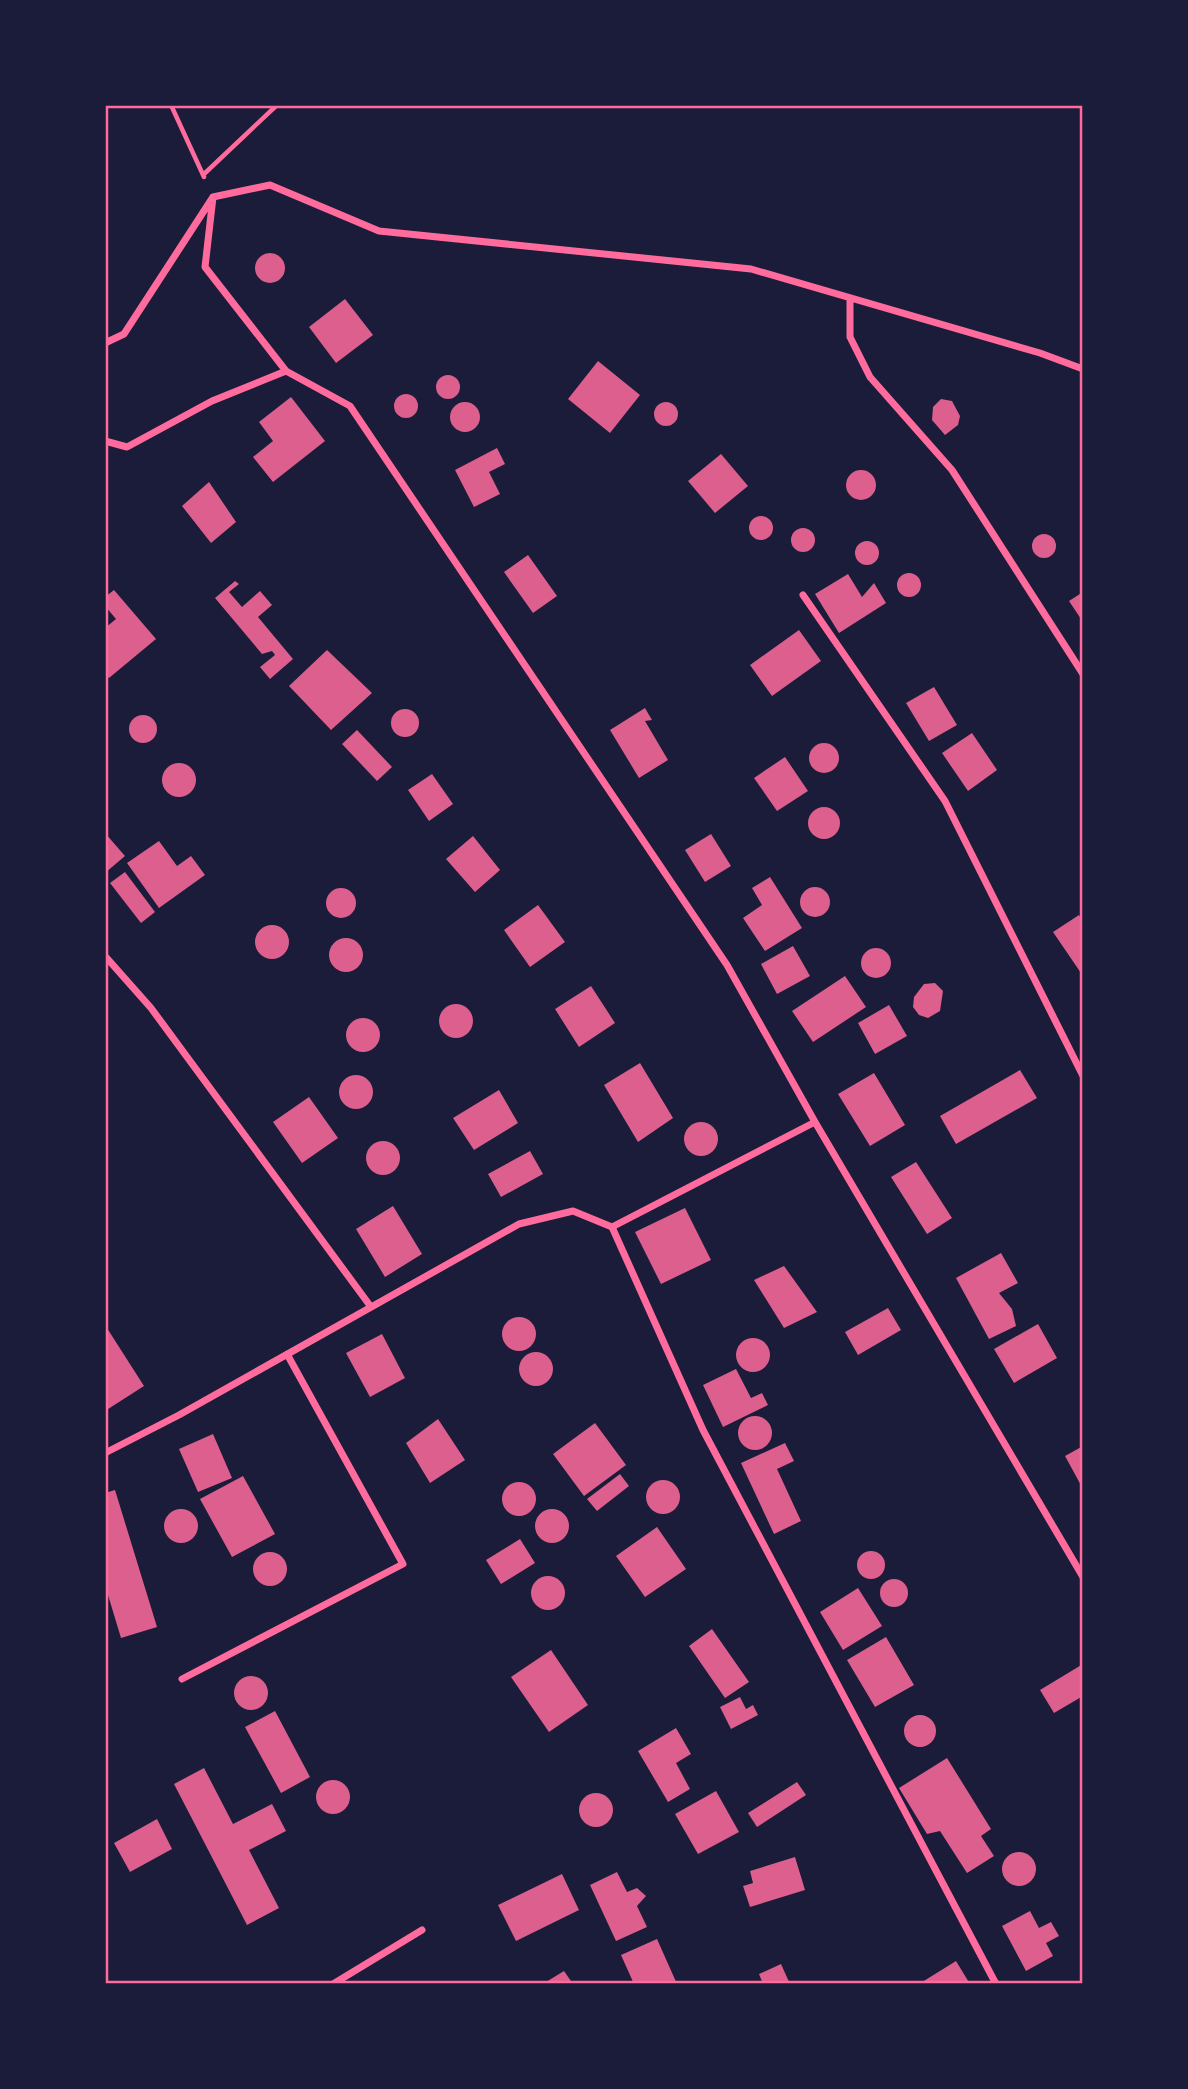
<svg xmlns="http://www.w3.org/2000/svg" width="1188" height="2089" font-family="Raleway,sans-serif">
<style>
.building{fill:#dd5f8e}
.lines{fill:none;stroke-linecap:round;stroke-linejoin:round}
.path{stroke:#ff6b9d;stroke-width:4.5}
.minor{stroke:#ff6b9d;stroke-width:7}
.neatline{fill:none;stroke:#ff6b9d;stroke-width:2.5}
</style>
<rect width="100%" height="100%" fill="#1b1b3a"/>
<path class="building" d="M255 268a15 15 0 1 1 30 0a15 15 0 1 1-30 0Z
M345,299L373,335L336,363L309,327Z
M598,361L640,395L610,433L568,399Z
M436 387a12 12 0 1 1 24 0a12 12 0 1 1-24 0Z
M394 406a12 12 0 1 1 24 0a12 12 0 1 1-24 0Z
M291,397L325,441L273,482L253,457L273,441L259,422Z
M941,399L952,401L960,416L958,425L945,435L932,420L933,407Z
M654 414a12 12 0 1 1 24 0a12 12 0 1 1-24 0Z
M450 417a15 15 0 1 1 30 0a15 15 0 1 1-30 0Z
M497,448L505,464L489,472L500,494L474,507L455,470Z
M721,454L748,486L715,513L688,481Z
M846 485a15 15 0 1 1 30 0a15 15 0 1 1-30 0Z
M209,482L236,522L211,543L182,506Z
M749 528a12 12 0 1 1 24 0a12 12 0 1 1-24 0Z
M791 540a12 12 0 1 1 24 0a12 12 0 1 1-24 0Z
M1032 546a12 12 0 1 1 24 0a12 12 0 1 1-24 0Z
M855 553a12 12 0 1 1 24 0a12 12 0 1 1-24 0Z
M528,555L557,596L533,613L504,572Z
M897 585a12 12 0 1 1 24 0a12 12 0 1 1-24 0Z
M848,574L862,597L874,583L886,603L839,633L815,594Z
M235,581L239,584L229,592L242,607L260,591L272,605L258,617L293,659L270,679L260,667L275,655L272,651L262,654L215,598Z
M114,590L156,639L109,678L105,674V628L116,619L105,606V597Z
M1083,592V622L1069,601Z
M799,630L821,661L772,696L750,665Z
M327,650L372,693L331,730L289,686Z
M934,687L957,725L929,741L906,703Z
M645,708L652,720L645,721L668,760L639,778L610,730Z
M391 723a14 14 0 1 1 28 0a14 14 0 1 1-28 0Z
M129 729a14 14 0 1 1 28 0a14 14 0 1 1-28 0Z
M357,730L392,767L377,781L342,744Z
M972,733L997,770L968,791L942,753Z
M809 758a15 15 0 1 1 30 0a15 15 0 1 1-30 0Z
M785,757L808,791L777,811L754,778Z
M162 780a17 17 0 1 1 34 0a17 17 0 1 1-34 0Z
M432,774L453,804L429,821L408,790Z
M808 823a16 16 0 1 1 32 0a16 16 0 1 1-32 0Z
M105,833L125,856L105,873Z
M711,834L731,866L705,882L685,850Z
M473,836L500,870L475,892L446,859Z
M159,841L177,866L191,856L205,875L159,908L127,863Z
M125,872L155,912L141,923L110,883Z
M770,877L802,928L765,951L743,918L762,905L752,888Z
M800 902a15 15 0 1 1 30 0a15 15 0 1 1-30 0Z
M326 903a15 15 0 1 1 30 0a15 15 0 1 1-30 0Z
M538,905L565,942L530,967L504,930Z
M1079,915L1083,922V976L1053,932Z
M255 942a17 17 0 1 1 34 0a17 17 0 1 1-34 0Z
M329 955a17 17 0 1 1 34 0a17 17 0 1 1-34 0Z
M793,946L810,976L777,994L761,964Z
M861 963a15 15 0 1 1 30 0a15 15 0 1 1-30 0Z
M845,976L866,1007L813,1042L792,1011Z
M935,983L943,991L940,1011L928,1018L919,1015L913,1007L914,997L924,984Z
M591,986L615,1023L579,1047L555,1009Z
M439 1021a17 17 0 1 1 34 0a17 17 0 1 1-34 0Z
M889,1005L907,1036L875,1054L858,1023Z
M346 1035a17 17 0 1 1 34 0a17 17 0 1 1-34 0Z
M640,1063L673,1118L638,1142L604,1085Z
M1020,1070L1037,1098L956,1144L940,1116Z
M874,1073L905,1125L870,1146L838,1094Z
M339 1092a17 17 0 1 1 34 0a17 17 0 1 1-34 0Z
M499,1090L518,1123L474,1150L453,1118Z
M309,1097L338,1138L302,1163L273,1122Z
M684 1139a17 17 0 1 1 34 0a17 17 0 1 1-34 0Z
M366 1158a17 17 0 1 1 34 0a17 17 0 1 1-34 0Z
M530,1151L543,1174L501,1197L488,1174Z
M916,1162L952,1218L927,1234L891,1177Z
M393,1206L422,1254L385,1277L356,1229Z
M685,1208L711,1260L661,1284L635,1232Z
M1001,1253L1018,1283L999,1293L1012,1309L1016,1326L989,1339L956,1278Z
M784,1266L817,1312L784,1328L754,1280Z
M888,1308L901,1330L858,1355L845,1332Z
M502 1334a17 17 0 1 1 34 0a17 17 0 1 1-34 0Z
M1038,1324L1057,1358L1014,1383L994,1349Z
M105,1325L144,1386L105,1411Z
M382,1334L405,1378L370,1397L346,1353Z
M736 1355a17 17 0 1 1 34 0a17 17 0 1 1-34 0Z
M519 1369a17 17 0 1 1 34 0a17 17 0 1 1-34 0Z
M736,1369L751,1398L762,1393L768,1405L723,1427L703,1385Z
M738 1433a17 17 0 1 1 34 0a17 17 0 1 1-34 0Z
M438,1419L465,1460L430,1483L406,1443Z
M595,1423L626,1465L584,1496L553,1454Z
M213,1434L232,1478L198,1492L179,1449Z
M785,1443L794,1461L777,1469L801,1521L774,1534L741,1463Z
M1083,1446V1489L1065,1456Z
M620,1474L629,1486L597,1511L587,1499Z
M243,1476L275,1534L232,1557L200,1499Z
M646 1497a17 17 0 1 1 34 0a17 17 0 1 1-34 0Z
M502 1499a17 17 0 1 1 34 0a17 17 0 1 1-34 0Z
M115,1490L157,1627L121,1638L105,1585V1493Z
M164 1526a17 17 0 1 1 34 0a17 17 0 1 1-34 0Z
M535 1526a17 17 0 1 1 34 0a17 17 0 1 1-34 0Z
M657,1527L686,1569L645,1597L616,1556Z
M520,1539L535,1563L501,1584L486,1560Z
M857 1565a14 14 0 1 1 28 0a14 14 0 1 1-28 0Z
M253 1569a17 17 0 1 1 34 0a17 17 0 1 1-34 0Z
M531 1593a17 17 0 1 1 34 0a17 17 0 1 1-34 0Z
M880 1593a14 14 0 1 1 28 0a14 14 0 1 1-28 0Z
M858,1588L882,1626L843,1650L820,1612Z
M712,1629L749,1682L725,1698L689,1646Z
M886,1637L914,1685L875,1707L847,1660Z
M551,1650L588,1705L549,1732L511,1677Z
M1083,1664V1696L1054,1713L1040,1690Z
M234 1693a17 17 0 1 1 34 0a17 17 0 1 1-34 0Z
M740,1697L746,1709L753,1705L758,1715L731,1729L720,1707Z
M275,1711L310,1777L281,1793L245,1727Z
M904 1731a16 16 0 1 1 32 0a16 16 0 1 1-32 0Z
M676,1728L691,1754L676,1763L690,1789L668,1802L638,1751Z
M947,1758L991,1829L981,1836L994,1856L967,1873L940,1831L927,1834L899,1788Z
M204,1768L233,1824L272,1804L286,1831L249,1850L279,1908L247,1925L174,1784Z
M316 1797a17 17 0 1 1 34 0a17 17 0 1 1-34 0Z
M797,1782L806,1795L757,1827L748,1813Z
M716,1791L739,1832L698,1854L675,1814Z
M579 1810a17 17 0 1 1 34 0a17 17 0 1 1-34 0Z
M157,1819L172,1849L130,1872L114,1843Z
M1002 1869a17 17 0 1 1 34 0a17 17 0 1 1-34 0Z
M795,1857L805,1890L750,1907L743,1886L753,1883L750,1871Z
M617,1872L627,1892L637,1888L646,1896L637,1906L647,1927L616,1941L590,1885Z
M562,1874L579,1910L516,1941L498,1905Z
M1030,1911L1039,1928L1051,1922L1059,1936L1046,1943L1053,1956L1026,1971L1002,1926Z
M657,1939L677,1984H634L621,1955Z
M956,1961L970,1984H919Z
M781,1964L790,1984H763L759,1974Z
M564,1971L573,1984H547L546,1982Z"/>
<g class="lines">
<path class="path" d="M171,105L204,177
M203,175L277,105"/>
<path class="minor" d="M213,197L205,267L286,371L350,406L727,965L815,1122L1083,1577
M850,298V337L870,377L952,470L1083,674
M105,343L124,334L213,197L270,185L379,231L751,269L1040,353L1083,369
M105,441L127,447L212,401L286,371
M803,595L945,801L1083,1076
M105,956L151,1008L371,1307
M612,1227L703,1430L996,1984
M105,1453L179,1415L519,1224L573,1211L612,1227L815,1122
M182,1679L403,1564L287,1354
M333,1984L422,1930"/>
</g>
<rect width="1188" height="2089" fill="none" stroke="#1b1b3a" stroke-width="214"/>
<rect x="107" y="107" width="974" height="1875" class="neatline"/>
</svg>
